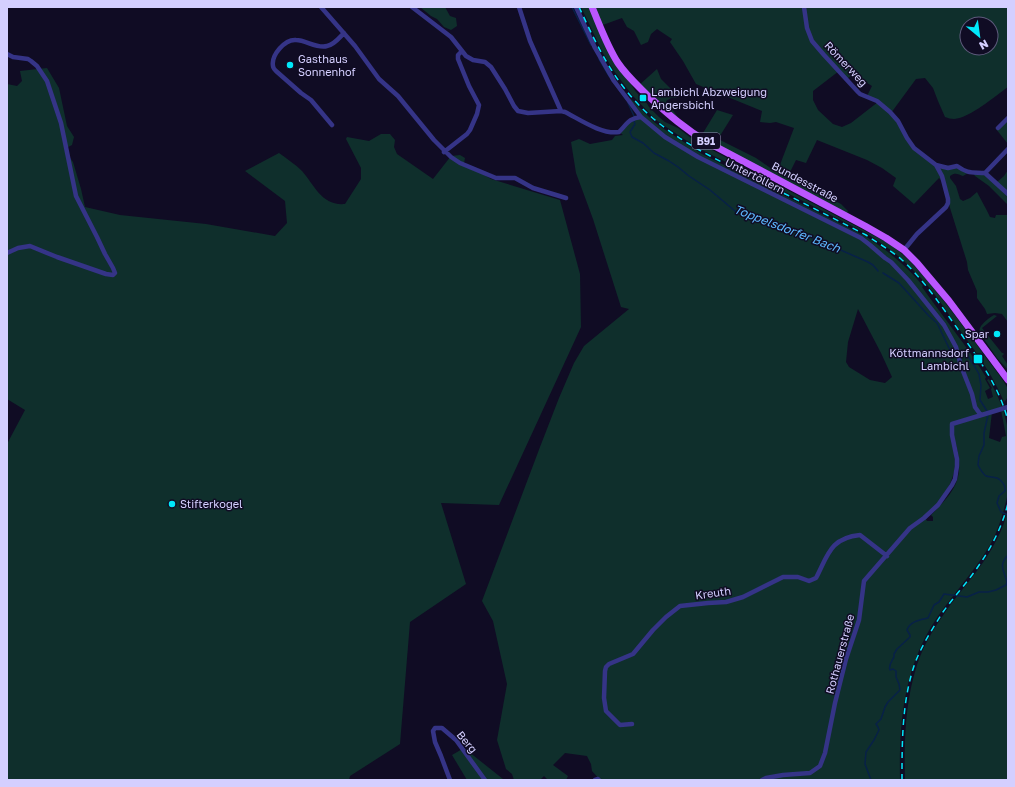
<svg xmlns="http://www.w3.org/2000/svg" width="1015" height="787" font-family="'Golos Text',sans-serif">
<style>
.green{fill:#0f2f2c;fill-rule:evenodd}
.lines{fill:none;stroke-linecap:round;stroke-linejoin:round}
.stream{stroke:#082148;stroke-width:1.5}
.minor{stroke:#353487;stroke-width:4.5}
.primary{stroke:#bb56ff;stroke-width:7}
.rail{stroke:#00e8fa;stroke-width:1.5;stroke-dasharray:6 5;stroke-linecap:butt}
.poi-dot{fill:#00e8fa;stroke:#100c24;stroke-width:1.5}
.labels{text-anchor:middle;stroke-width:3;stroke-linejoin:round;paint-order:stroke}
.shield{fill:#100c24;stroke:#9994bd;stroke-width:1}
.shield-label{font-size:10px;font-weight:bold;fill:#d4cfff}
.poi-label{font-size:11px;fill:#d4cfff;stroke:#100c24;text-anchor:start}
.street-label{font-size:11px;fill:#d4cfff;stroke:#100c24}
.water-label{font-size:12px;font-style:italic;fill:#5db9ff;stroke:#100c24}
</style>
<rect width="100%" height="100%" fill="#100c24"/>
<path class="green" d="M420,7H445L450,16L456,18L457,26L451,30L444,27L437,19L431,16Z
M581,7H589L606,45L636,92L646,102L649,107L659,117L665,122L678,128L695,141L888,243C910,258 926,279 943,300C958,319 973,339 987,359C993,367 1004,380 1008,389C1009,394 1008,399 1004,402C993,375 976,352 959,329C945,309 932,288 914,271C900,256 883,244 866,233L704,151L684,139L656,120L632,95L614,71L603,53Z
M592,7H1008V87C995,96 970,118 954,119C951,119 948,118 945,117L938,101L933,88L925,78L916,79L891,113L910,143L936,165L953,166L968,173L963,176C958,174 955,172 950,176V178L956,186L960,199L963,201L970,198L977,192C981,200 986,208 990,217L995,218L996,215H1008V214V322L1002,314L995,313L987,314L985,309L977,298V291L968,270L967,262L950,208L944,183L939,178L914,204L893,186L896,178L882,168L867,160L817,140L806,163L796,160L788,176L841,204L848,211L846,216L700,138L717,110L733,115L718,139L756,158L772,169L778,170L794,128L776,122L770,123L760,122L762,111L696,84L683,61L670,42L672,39L657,29L651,34L648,42L641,45L634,31L627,27L622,18L600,26ZM967,24H991V48H967ZM839,71L847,79L855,72L864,81L872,86L867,96L878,102L851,123L842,127L833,124L818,110L813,100V91Z
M47,68L59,88L67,126L74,137L72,145L64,149L73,162L81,189L85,207L120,215L206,224L275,236L287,223L285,201L245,171L279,153C287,159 295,164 302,171C315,186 322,206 345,204L361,179V168L346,139L347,137L369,141L381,134H390L395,140L394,147L397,154L433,179L451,156L460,155L465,158L464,163L491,179L560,200L580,274L581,327L499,505L441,503L466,584L410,622L400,744L350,776L349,780H7V444L25,410L7,399V84L17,86L22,81L20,71Z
M657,69L661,79L678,96L676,98H671L666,101L677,116L683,127L638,86Z
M626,96L632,100L654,122L664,129L702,154L865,236C887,250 906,265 923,286L922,287C943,317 967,346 986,377L985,379L990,388L985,391L988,399L993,397L991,389L992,388L987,380L989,379L997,395L1003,409L1008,429V493C1004,511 999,529 990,545C973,574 949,598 931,627C903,674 899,726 900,780H600L592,771L591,764L587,756L565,753L553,765L568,776L566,780H548L544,776L540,780H514L512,774L506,769L497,740L507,684L493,621L482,601L540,447L559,398L574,363L584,346L629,309L621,307L593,219L576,173L571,142L579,139L590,144L612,140L615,136L623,135L619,132L627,122L641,117ZM858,309L881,353L892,377L885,383L870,380L849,367L846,362L848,342ZM1001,410L1006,436L1002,437L1000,442L989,438L992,412ZM954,443L956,444C965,479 955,491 931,515L933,517V521H927L925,518C937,503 954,486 955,465C955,458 954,451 954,443Z
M1008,118V144L996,129Z
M1008,170V205L989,186L975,176L973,173H985L996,183L1004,176Z
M994,315L997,316L982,328L1002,353H1003L1004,354L1002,356L1008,365V370L997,358L981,335C980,333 979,330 980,328C982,323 990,317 994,315Z
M1008,510V780H905C904,741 905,702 917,665C923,646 934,628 946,611C963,587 984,566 997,539C1002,530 1005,520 1008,510Z
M464,748L503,779V780H467L452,755Z"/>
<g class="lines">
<path class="stream" d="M572,7L591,45
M599,59L609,76
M628,103L634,116
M634,121L635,124L630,132L632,137L643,143L654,153L669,161L678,167L689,176L710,190L735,211L795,230L868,262L873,265L878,271
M883,273L899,283L929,316L937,323L950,350L956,352
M960,352L965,353L968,356L975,367L979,374L981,385L980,400L987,411
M988,415L984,433V445L979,456L978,465C980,469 982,473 986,476C990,477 993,477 997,478C1002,480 1006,486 1005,491L999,496L997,503L1001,512L1008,515
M871,780L865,764L866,752L874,740L879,730L878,727L876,724L881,719L885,707L888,702L900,690L899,684L896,677V671L893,669L890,670C888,665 892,661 894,657V654L897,649L910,637V635L907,630C910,621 920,620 928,618L934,605L939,602L944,594L967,597L979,592H988L996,590L1006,585L1007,582C1004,570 998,566 1008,555"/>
<path class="minor" d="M321,7L355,46L379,79L398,96L434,140L451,157L460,163L496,178H515L533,188L566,198
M412,7L451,37L466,56L473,60L485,62L491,67L505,89L514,106L518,111L528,113L561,111L565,112C579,119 602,135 619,132C627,124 629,118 641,117
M519,7L530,41L561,111
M576,7L595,48L603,62L614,81L641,117L665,137L698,157L861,238L870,245L885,258L891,262L908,280L944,325L956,347L961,366L972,394L975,407L980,414L982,415
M804,7L807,28L812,41L824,55L858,92L860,94L877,101L890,112L898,121L907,138L914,148L936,165L942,176L948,199V203L946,207L917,234L904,250
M7,54L13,57L28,59L31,61L37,66L47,81L61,123L76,196L97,237L105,254L113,268L115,273L113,275L106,274L57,257L30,246L18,248L7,253
M332,125L311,100L301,93L276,71C274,69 273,68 273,66C271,55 285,39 296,40C306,40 317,49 327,46C334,45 339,38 344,33
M998,128L1008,118
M444,152L467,134L470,130L477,114L479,105L469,86L458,59V55L462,51
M936,165L948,168L957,166C968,174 972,172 985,173L1008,194
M985,173L1008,149
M632,724L620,725L606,711L604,698L605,671L606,667L609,664L633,654L653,630L666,617L680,606L708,603L726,602L743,597L783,577H798L809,581L816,578C828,555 830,538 860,535L887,556
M450,780L441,756L435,742L433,731L435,728H442L456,740L485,780
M595,780L598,779L599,780
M762,780L766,778L783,775L810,773L820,766L825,753L835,703L846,659L859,620L864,581L910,528L924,518L938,505L952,485L955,479L957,466V459L952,435V424L1008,407"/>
<path class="primary" d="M592,7C600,26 607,46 618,63C626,75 637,85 647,95C667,113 683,128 707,142L865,226L886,238L904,250L917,263L949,301L1008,380"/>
<path class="rail" d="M579,7C593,37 607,68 629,94C662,134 709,156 754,178C791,197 829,216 866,235C878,243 890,250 901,259C923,279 940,304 957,328C977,357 999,385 1008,421
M902,780C902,741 902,700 915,663C922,645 933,628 943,612C953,598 965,585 975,571C990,550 1002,528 1008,503"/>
</g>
<g class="poi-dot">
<circle cx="290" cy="65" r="4"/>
<rect x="639" y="94" width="8" height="8" rx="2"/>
<circle cx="997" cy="334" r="4"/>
<rect x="973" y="354" width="10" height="10" rx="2"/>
<circle cx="172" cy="504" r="4"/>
</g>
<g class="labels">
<rect class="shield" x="692" y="133" width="28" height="16" rx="3"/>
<g class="shield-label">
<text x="706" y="145">B91</text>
</g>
<g class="poi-label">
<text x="298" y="63">Gasthaus<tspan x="298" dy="13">Sonnenhof</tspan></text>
<text x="651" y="96">Lambichl Abzweigung<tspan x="651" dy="13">Angersbichl</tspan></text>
<text x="989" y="338" text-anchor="end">Spar</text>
<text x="969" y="357" text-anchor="end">Köttmannsdorf<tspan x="969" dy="13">Lambichl</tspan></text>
<text x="180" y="508">Stifterkogel</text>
</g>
<g class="street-label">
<text transform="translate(846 64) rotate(47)" y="4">Römerweg</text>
<text transform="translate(755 176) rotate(27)" y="4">Untertöllern</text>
<text transform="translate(805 182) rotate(28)" y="4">Bundesstraße</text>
<text transform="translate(713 593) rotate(-8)" y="4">Kreuth</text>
<text transform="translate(840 654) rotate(-75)" y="4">Rothauerstraße</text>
<text transform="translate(467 742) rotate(51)" y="4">Berg</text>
</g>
<g class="water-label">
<text transform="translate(787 229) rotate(21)" y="4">Toppelsdorfer Bach</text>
</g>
</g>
<rect width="1015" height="787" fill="none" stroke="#d4cfff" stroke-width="16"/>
<g transform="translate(979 36) rotate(151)"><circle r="19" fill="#100c24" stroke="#5e5a7c"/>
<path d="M0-3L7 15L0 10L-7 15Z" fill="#00e8fa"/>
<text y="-6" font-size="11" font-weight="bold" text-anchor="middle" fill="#d4cfff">N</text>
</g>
</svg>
